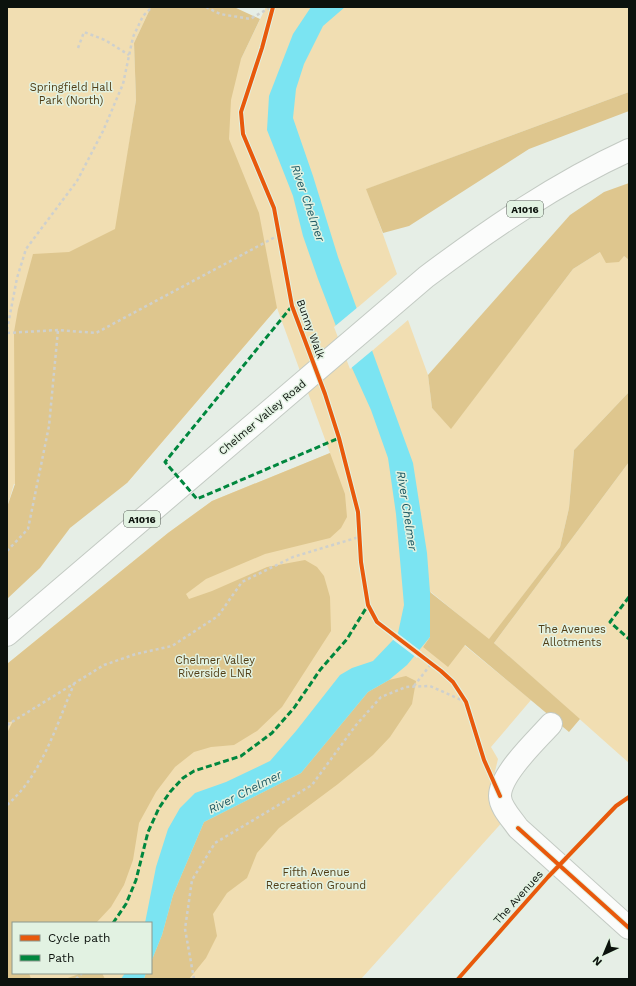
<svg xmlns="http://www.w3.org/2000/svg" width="636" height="986" font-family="'Work Sans',sans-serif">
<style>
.green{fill:#f1deb2;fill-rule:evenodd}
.forest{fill:#dec68e}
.water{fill:#7be4f2}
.pier{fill:#e6eee6}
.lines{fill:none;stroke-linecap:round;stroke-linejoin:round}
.minor-casing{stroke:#c3cac3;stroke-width:24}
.major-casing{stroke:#c3cac3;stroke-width:24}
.path{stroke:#ced0ce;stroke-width:2.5;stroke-dasharray:3 3;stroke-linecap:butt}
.minor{stroke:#fbfcfb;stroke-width:22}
.major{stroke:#fbfcfb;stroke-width:22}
.quiet{stroke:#00873e;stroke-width:3;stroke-dasharray:6 3;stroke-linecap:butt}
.cycleway-casing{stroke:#e2f2e2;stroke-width:6}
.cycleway{stroke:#e8590c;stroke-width:4}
.labels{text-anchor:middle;stroke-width:3;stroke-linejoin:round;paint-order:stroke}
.shield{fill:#e2f2e2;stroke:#4c554d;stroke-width:1}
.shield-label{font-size:10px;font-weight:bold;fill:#0c120d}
.park-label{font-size:11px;fill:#513d15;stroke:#e2f2e2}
.street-label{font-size:11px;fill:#0c120d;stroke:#e2f2e2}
.water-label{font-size:12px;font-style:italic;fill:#1e5a64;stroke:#e2f2e2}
</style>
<rect width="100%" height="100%" fill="#e6eee6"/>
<path class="green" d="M7,7H151L134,43L136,100L116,229L241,59L266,7H629V92L367,189L397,274L357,308L373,350L408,320L428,375L432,408L451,428L573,269L600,252L624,256L629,260V392L574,450L569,508L560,547L489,640L431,592L430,637L423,647L464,645L531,700L491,747L498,759L490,792L506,818L361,979H7V664L168,533L212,501L330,453L277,308L127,483L14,484L7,507ZM13,923H151V973H13Z
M629,462V763L494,643Z"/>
<path class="forest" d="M151,7H234L260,19L241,59L231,100L229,139L259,213L277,308L127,483L70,528L40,568L7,599V507L15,484L14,332L18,309L33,254L69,252L115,229L136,100L134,43Z
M629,92V111L529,149L409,226L383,233L366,189Z
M629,183V260L624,256L619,262L606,263L600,252L573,269L451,429L432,408L428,375L570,215L604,192Z
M629,392V462L494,643L580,719L569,732L465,645L448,667L423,647L430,637V592L489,639L560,547L569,508L574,450Z
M330,453L345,494L347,517L341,528L330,538L265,554L206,579L186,594L189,599L212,591L267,567L305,560L317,567L324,576L330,597L331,631L282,707L257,731L234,745L211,747L194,752L175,767L156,792L139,823L133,860L124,885L111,907L96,923H13V973H29L31,979H7V733L13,721L7,723V664L168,533L212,501Z
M406,676L416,681L412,704L390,737L373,755L338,784L279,828L257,853L247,878L227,893L213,914L217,936L206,958L189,979H144L146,973H151V962L162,935L173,895L204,822L301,773L368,692L389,680Z
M82,973H102L105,979H65Z"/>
<path class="water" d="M311,7H345L323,26L304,64L296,89L293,118L313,176L338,257L413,463L427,553L430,592V637L407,665L389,680L368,692L301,773L204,822L173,895L162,935L151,962V923H145L156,867L168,829L180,808L195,793L226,782L270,761L296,731L340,675L352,668L373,661L393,640L398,633L404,605L396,514L388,458L371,410L352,368L318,279L303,236L293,196L267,130L269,96L293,34Z
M125,973H146L144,979H121Z"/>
<path class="pier" d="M358,307L374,349L350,369L334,327Z
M396,632L422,652L417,658L392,639Z"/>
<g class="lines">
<defs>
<path id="minor" d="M551,724C537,740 500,774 500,796C500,807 512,819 518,828L629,928"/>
<path id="major" d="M7,635L426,277C490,229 557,183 629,150"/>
</defs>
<use href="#minor" class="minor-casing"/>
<use href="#major" class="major-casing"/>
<path class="path" d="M206,7L220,14L250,19L271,7
M78,48L84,32L105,40L129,55
M7,330L17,278L26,249L77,181L103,131L123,84L133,37L143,16L152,7
M7,333L58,330L96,333L279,235
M7,551L28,529L49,426L58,330
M414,686L431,664
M7,725L104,665L136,654L172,646L218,616L242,582L293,557L359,537
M7,805C42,775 56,726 74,684
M76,979L82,973
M194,979L185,929L192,880L215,843L312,785L356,725L381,697L406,687L430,686L466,702"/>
<use href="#minor" class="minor"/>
<use href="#major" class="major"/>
<path class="quiet" d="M292,306L165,462L197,499L339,438
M629,597L610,622L629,639
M113,923L126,904L136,880L148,832L159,808L170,792L183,778L194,771L241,756L272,733L294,708L320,670L347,639L368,605"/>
<defs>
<path id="cycleway" d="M273,7L262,48L241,112L243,134L274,208L292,306L325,394L339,438L358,512L361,562L368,605L377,622L441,671L453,682L466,702L484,760L500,796
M518,828L629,928
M458,979L548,877L616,806L629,797"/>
</defs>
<use href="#cycleway" class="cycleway-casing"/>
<use href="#cycleway" class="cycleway"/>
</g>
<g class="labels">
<g class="shield">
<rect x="507" y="201" width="36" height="16" rx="3"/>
<rect x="124" y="511" width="36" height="16" rx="3"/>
</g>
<g class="shield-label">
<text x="525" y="213">A1016</text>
<text x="142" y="523">A1016</text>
</g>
<g class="park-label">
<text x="71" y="91">Springfield Hall<tspan x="71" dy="13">Park (North)</tspan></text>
<text x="572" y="633">The Avenues<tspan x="572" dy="13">Allotments</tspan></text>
<text x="215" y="664">Chelmer Valley<tspan x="215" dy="13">Riverside LNR</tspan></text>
<text x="316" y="876">Fifth Avenue<tspan x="316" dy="13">Recreation Ground</tspan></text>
</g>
<g class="street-label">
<text transform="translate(311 329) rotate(70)" y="4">Bunny Walk</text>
<text transform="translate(262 417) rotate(-40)" y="4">Chelmer Valley Road</text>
<text transform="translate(518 897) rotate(-48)" y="4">The Avenues</text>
</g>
<g class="water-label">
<text transform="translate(308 203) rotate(71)" y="4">River Chelmer</text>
<text transform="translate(407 511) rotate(81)" y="4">River Chelmer</text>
<text transform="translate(245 792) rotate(-27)" y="4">River Chelmer</text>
</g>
</g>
<rect width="636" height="986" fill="none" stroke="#0c120d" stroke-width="16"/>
<rect x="12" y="922" width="140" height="52" fill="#e2f2e2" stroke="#8c988d"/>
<rect x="20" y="935" width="20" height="6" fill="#e8590c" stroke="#8c988d"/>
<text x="48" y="942" font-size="12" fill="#0c120d">Cycle path</text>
<rect x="20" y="955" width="20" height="6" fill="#00873e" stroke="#8c988d"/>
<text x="48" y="962" font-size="12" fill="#0c120d">Path</text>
<g transform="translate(604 954) rotate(224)" stroke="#e2f2e2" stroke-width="3" paint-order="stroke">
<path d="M0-3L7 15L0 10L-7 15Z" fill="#0c120d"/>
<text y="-6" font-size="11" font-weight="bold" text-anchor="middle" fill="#0c120d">N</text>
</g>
</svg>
